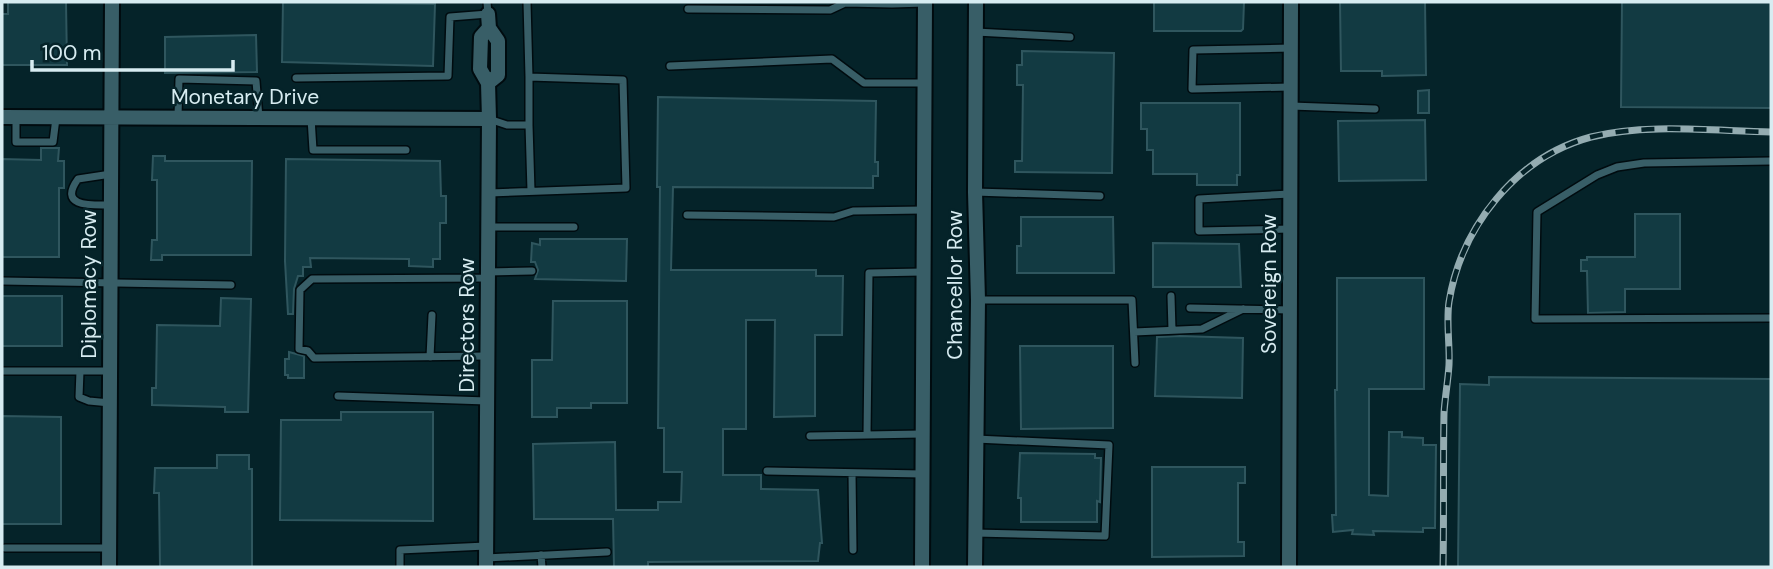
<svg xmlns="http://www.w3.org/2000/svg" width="1773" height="569" font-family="'DM Sans',sans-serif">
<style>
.building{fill:#123a42;stroke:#2f565e;stroke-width:2}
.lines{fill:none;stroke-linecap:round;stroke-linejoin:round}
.lane-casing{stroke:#000b0f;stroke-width:10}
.street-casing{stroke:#000b0f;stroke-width:18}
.lane{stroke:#385e67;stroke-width:7}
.street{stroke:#385e67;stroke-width:14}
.rail-casing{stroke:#94acb1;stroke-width:7}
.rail{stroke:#052329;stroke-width:4.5;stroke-dasharray:13;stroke-linecap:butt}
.labels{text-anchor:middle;stroke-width:5;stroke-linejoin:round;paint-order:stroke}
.street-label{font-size:21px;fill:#d7ecf1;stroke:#052329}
</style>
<rect width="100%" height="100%" fill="#052329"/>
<path class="building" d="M8,2H66L67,65H2V14H8Z
M283,2L435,4L433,66L282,62Z
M1154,2H1244L1243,29L1241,31H1154Z
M1340,2H1425L1426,75L1382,76V71H1341Z
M1622,2H1771V108L1621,107Z
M256,35L257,72L165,73V37Z
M1022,51L1114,53L1112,173L1015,172V161H1022L1023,85H1017V65H1022Z
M1429,90V113H1418V91Z
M658,97L876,101L875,162H878V176H873V188L673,187L671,270H816V276H843L842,335H815V416L774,417L775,320H746V429H723V475H761V489L818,490L822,543H820L818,561L648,562V567H614L613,519H534L533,444L615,442L616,510H658V502H681L682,472H664V428H658L660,187H657Z
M1141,103H1240V175H1237V185H1197V174H1153V150H1147V129H1141Z
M1425,120L1426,180L1339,181L1338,121Z
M41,148H59L58,161H64V188H59V257H2V159L41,160Z
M153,156H165V161H252L251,255H162V260H151L152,240H157V180H152Z
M286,159L440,161L441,196H446V223H440V259H433V267L409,266V259L310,258L311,267H303V276H298L294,289L293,314H288L285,261Z
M1635,214H1680V289H1625V312L1588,313L1587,271H1581V260H1587V257H1635Z
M1021,217H1113L1114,273H1017V246H1021Z
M540,239H627L626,281L535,279L538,270L535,262H531L532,243L540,245Z
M1153,243L1239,244L1241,287H1153Z
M1337,278H1424V389H1369V495L1388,496L1389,432H1402V437L1423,438V445H1436L1435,528H1423V532L1373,531L1374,535L1352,534L1353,530L1333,532L1332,515H1336L1335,390H1337Z
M2,296H62V346H2Z
M221,298L251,299L248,412H225V407L152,405V388H156L157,325L220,326Z
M553,301H627V403H591V408H557V417H532V360H552Z
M1180,336L1243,338L1242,398L1155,396L1157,337Z
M1020,346H1113V428L1021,429Z
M289,352L304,356V378H288V375H285V359H289Z
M1489,377L1771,379V567H1458L1460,384L1489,385Z
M341,412H433V521L280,520L281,420H341Z
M2,416L61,417V524H2Z
M1020,453L1095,454V458H1101L1100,502L1097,501V522H1021V498H1018Z
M217,455H249V469H252V567H160L159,493H154L155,468H217Z
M1152,467H1245V483H1238V542H1244V556L1152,557Z"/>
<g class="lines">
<defs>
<path id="lane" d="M527,2L529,77
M892,2V4L925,3
M688,9L830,10L845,3L892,4
M976,32L1070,37
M670,66L832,59L864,83H923
M296,78L448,76L450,17L488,14L487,2
M1290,87L1192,89L1193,50L1291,48
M1291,106L1375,109
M178,117L179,79L256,81L259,118
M16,118V142H53L56,118
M311,118L313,150H406
M529,125L531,191
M1771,161L1644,163L1617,167L1597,175L1537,212L1535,319L1771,318
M975,192L1100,196
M489,193L626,188L623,80L529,77V125H507L489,119
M111,205C93,205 57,208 78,179L111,174
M687,215L834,217L853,211L924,210
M488,227H574
M1290,229L1199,231V199L1290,194
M488,272L532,271
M2,281L231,285
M1171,296L1172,330
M979,300H1132L1135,363
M1190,308L1289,310
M1134,332L1202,329L1243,309
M487,356L314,358L308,351L299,349L300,290L312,279L488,278
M430,357L432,315
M2,371H110
M80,371L79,397L89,401L110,403
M338,396L487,401
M867,435L869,273L923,272
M810,436L922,434
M767,471L922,474
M852,473L853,550
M975,533L1105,536L1109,445L976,439
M5,548H109
M541,555L542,567
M486,558L607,552
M400,567V550L486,546"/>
<path id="street" d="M488,14L489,28L498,41V75L488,83
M2,117L489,119
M109,567L112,2
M486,567L489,119L488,83L480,69L481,37L489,28
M922,567L925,2
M975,567L978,300L975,192L976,2
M1289,567L1291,2"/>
</defs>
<use href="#lane" class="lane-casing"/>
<use href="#street" class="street-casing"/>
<use href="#lane" class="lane"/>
<use href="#street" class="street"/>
<defs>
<path id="rail" d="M1443,567C1444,516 1443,464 1444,413C1445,397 1448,381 1449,365C1450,345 1446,322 1449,302C1461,227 1516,157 1591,137C1646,123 1714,131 1771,132"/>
</defs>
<use href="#rail" class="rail-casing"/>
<use href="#rail" class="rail"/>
</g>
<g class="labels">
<g class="street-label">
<text x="245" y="104">Monetary Drive</text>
<text transform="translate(89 284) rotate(-90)" y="7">Diplomacy Row</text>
<text transform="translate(1269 284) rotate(-90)" y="7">Sovereign Row</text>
<text transform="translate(955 285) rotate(-90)" y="7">Chancellor Row</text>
<text transform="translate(467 325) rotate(-90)" y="7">Directors Row</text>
</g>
</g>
<rect width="1773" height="569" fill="none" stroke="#d7ecf1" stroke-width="7"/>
<path d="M32 60v10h201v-10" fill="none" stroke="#d7ecf1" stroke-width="3.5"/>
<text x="42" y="60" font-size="21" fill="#d7ecf1" stroke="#052329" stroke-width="5" paint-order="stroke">100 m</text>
</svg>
